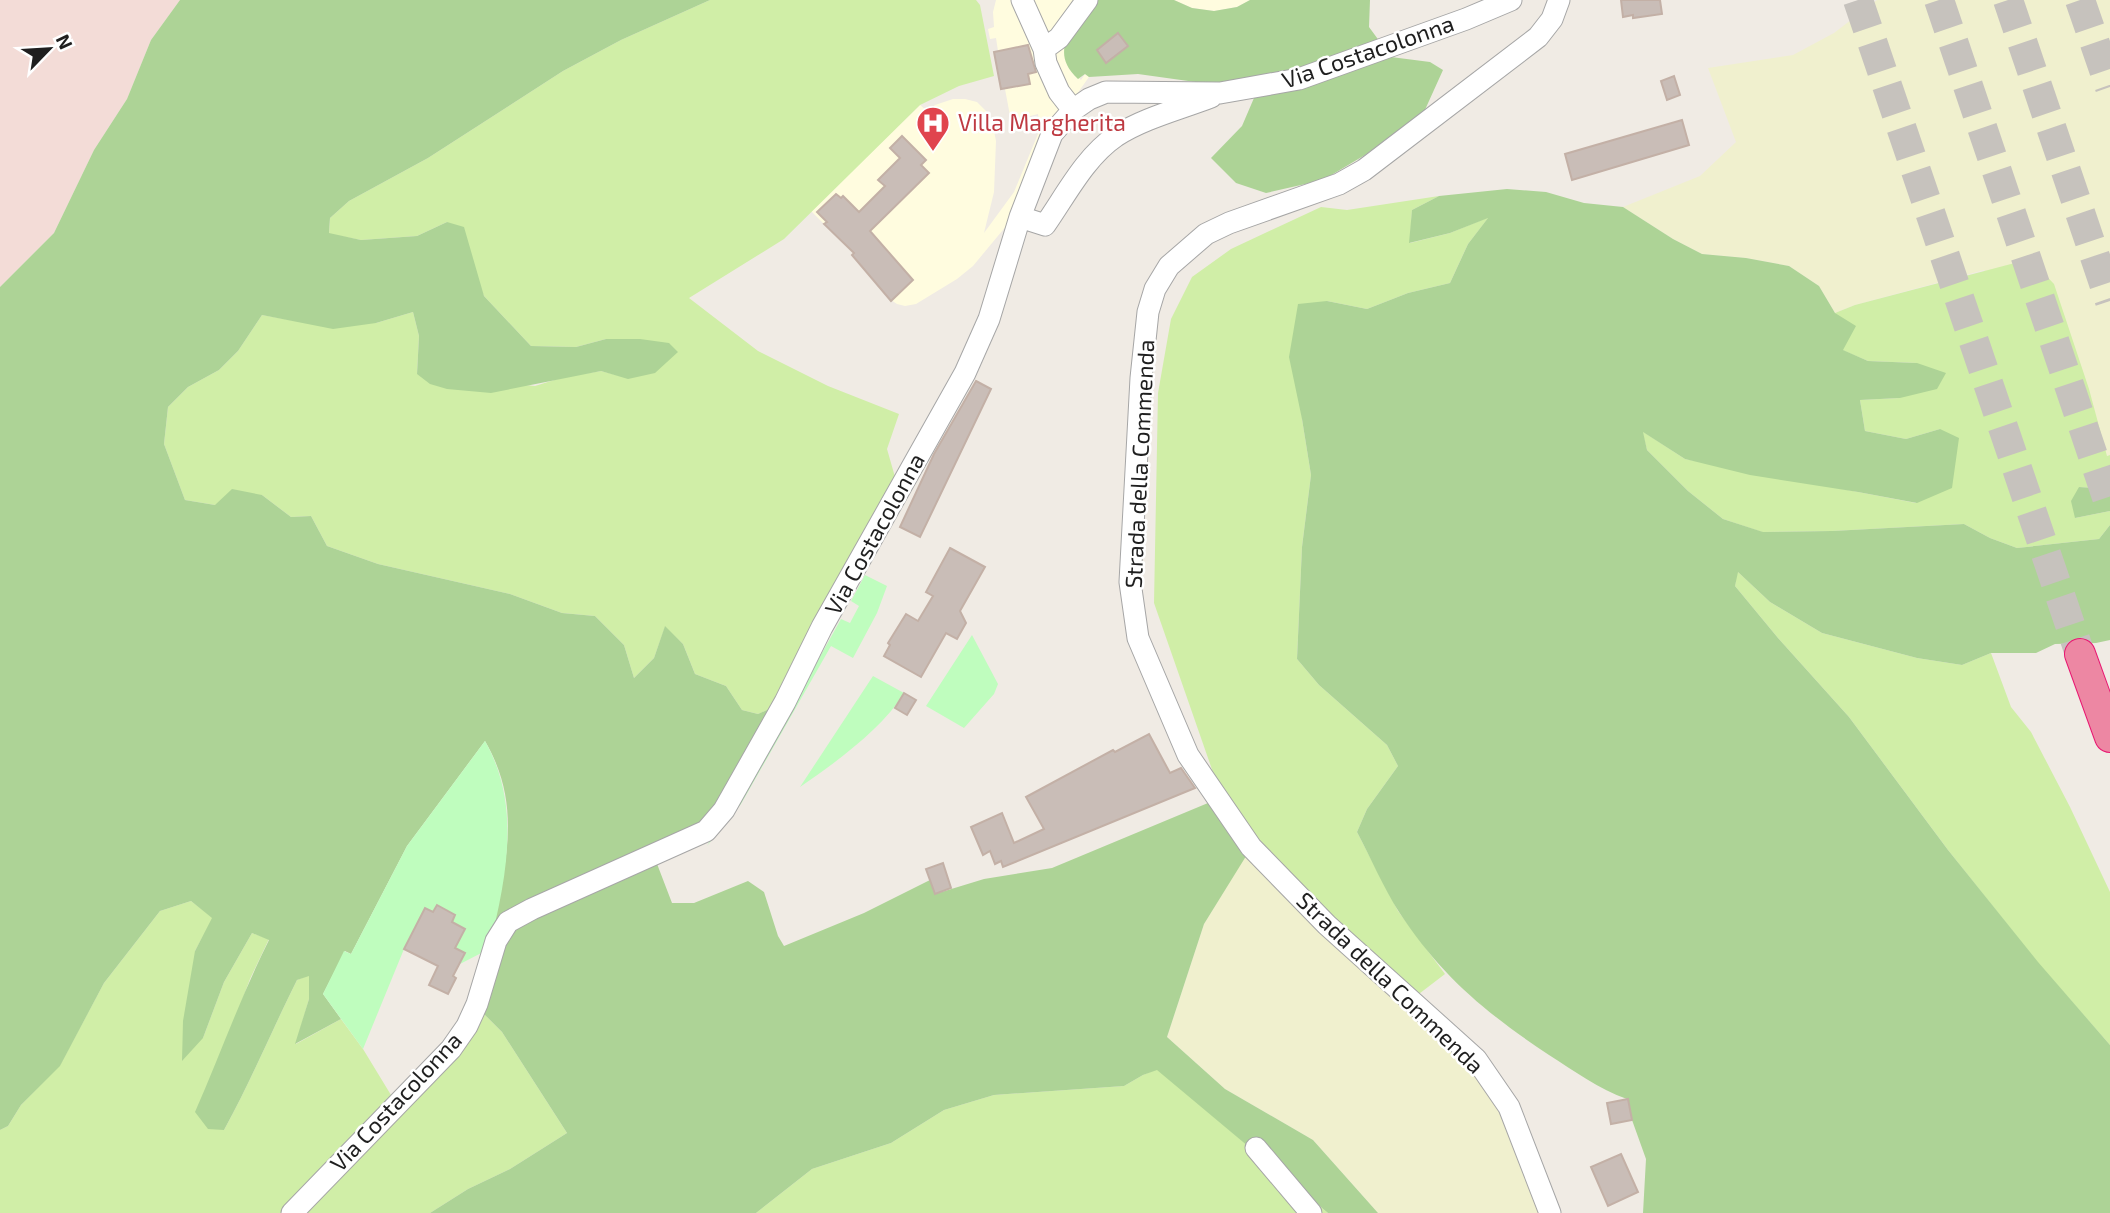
<svg xmlns="http://www.w3.org/2000/svg" width="2110" height="1213" font-family="'Exo 2',sans-serif">
<style>
.education{fill:#fffcdf}
.military{fill:#f3dcd7}
.farmland{fill:#f0f0ce}
.grass{fill:#d0eea7}
.forest{fill:#add396}
.park{fill:#bffdbe}
.building{fill:#c9bdb7;stroke:#c3b0a6;stroke-width:2}
.lines{fill:none;stroke-linecap:round;stroke-linejoin:round}
.highway-tunnel{stroke:#c6c2bd;stroke-width:30;stroke-dasharray:30 15;stroke-linecap:butt}
.minor-casing{stroke:#a6a6a6;stroke-width:23}
.highway-casing{stroke:#e81872;stroke-width:32}
.minor{stroke:#fff;stroke-width:21}
.highway{stroke:#ed87a3;stroke-width:30}
.labels{text-anchor:middle;stroke-width:5;stroke-linejoin:round;paint-order:stroke}
.street-label{font-size:23px;fill:#1f1f1f;stroke:#fff}
.health-label{font-size:23px;fill:#be3a42;stroke:#fff;text-anchor:start}
</style>
<rect width="100%" height="100%" fill="#f0ebe4"/>
<path class="education" d="M996,0H1092L1068,67L1081,80L1085,74L1089,77L1062,115L1007,225L973,266L957,279L916,304L905,306L897,304L891,300L852,255L853,253L811,211L920,105L927,111L935,105L953,99H965L977,102L987,112L992,121L996,141L994,192L984,233L1014,192L1040,129L1038,114L1011,121L1005,89H1001L994,52L998,51L996,38L990,39L988,29L994,27L993,12Z
M1174,0H1250L1237,7L1214,11L1192,8Z"/>
<path class="military" d="M0,0H180L151,40L127,99L94,150L54,233L0,287Z"/>
<path class="farmland" d="M1877,0H2110V455L2107,456L1984,270L1855,305L1835,313L1819,286L1789,266L1746,258L1702,254L1673,239L1623,207L1700,176L1736,142L1708,68L1793,55L1834,33Z
M1251,847L1476,1059L1550,1213H1378L1313,1140L1225,1089L1167,1037L1204,924Z"/>
<path class="grass" d="M710,0H976L980,5L994,76L959,86L920,105L784,239L689,298L758,351L828,386L899,414L887,449L895,477L780,705L758,714L742,710L726,686L695,674L683,644L665,627L654,658L634,678L624,645L595,616L562,613L510,594L378,564L327,546L311,516L291,517L262,495L215,505L185,500L164,444L168,407L188,387L219,370L238,351L262,315L296,321L376,323L413,312L419,336L417,374L535,386L564,377L601,371L628,378L640,339H606L576,347L531,346L484,296L447,222L417,236L361,240L329,234L330,218L349,201L428,158L563,71L621,40Z
M1439,196L1412,210L1410,243L1450,233L1489,217L1468,244L1450,283L1408,293L1367,309L1327,301L1302,419L1311,475L1302,547L1297,659L1319,685L1387,745L1398,766L1367,809L1357,832L1398,911L1445,974L1411,1000L1251,847L1216,781L1154,603L1158,393L1171,319L1192,277L1231,249L1321,207L1347,210Z
M2030,259L2054,284L2089,389L2107,456L2110,455V489L2079,487L2075,518L2110,511V525L2099,539L2017,548L1990,538L1964,524L1832,531L1762,532L1723,519L1688,491L1647,450L1642,431L1685,459L1916,503L1940,429L1906,439L1865,431L1860,400L1900,398L1917,363L1868,361L1842,350L1835,313L1855,305Z
M1737,571L1770,602L1822,633L1917,658L1962,665L1991,653L2011,707L2031,732L2070,807L2110,892V1045L2038,963L1948,850L1849,717L1778,638L1735,586Z
M191,901L213,918L195,951L203,1038L224,982L252,933L269,939L250,979L229,1036L224,1130C251,1081 272,1030 297,980L309,975V999L296,1044L341,1019L363,1049L391,1095L281,1213H0V1130L8,1126L21,1105L60,1065L104,983L160,911Z
M482,1012L502,1032L567,1133L510,1169L468,1189L430,1213H298Z
M1157,1069L1328,1213H756L812,1169L891,1143L944,1110L994,1095L1124,1086L1143,1075Z"/>
<path class="forest" d="M180,0H710L621,40L563,71L428,158L349,201L330,218L329,233L361,240L417,236L447,222L464,227L484,296L531,346L576,347L606,339H640L669,343L678,352L655,373L628,379L601,371L491,393L447,389L430,384L417,374L419,336L413,312L376,323L333,329L262,315L238,351L219,370L188,387L168,407L164,444L185,500L215,505L232,489L262,495L291,517L311,516L327,546L378,564L510,594L562,613L595,616L624,645L634,678L654,658L665,626L683,644L695,674L726,686L742,710L758,714L785,702L724,810L654,856L672,903H694L748,881L764,892L778,936L784,946L864,913L930,880L935,894L984,879L1052,868L1208,803L1248,853L1204,924L1167,1037L1225,1089L1313,1140L1378,1213H1328L1157,1070L1143,1075L1124,1086L994,1095L944,1110L891,1143L812,1169L756,1213H430L468,1189L510,1169L567,1133L502,1032L482,1012C485,986 488,961 492,936C504,866 524,808 485,741L407,846L351,954L345,951L323,994L341,1019L295,1044L309,999V976L297,980C272,1030 251,1081 224,1130L208,1129L195,1112C220,1055 241,996 269,940L252,933L224,982L203,1038L182,1061L183,1021L195,951L212,918L191,901L160,911L104,983L60,1066L21,1105L8,1126L0,1130V287L54,233L94,150L127,99L151,40Z
M1092,0H1174L1192,8L1214,11L1237,7L1250,0H1370L1369,27L1391,57L1430,62L1443,70L1424,112L1365,155L1323,180L1266,193L1236,183L1211,158L1242,126L1254,98L1217,85L1138,74L1089,77L1085,74L1078,79C1047,50 1075,27 1092,0Z
M1507,189L1546,192L1584,203L1623,207L1673,239L1702,254L1746,258L1789,266L1819,286L1835,313L1856,326L1843,350L1868,361L1917,363L1946,373L1937,389L1900,398L1860,400L1865,431L1906,439L1940,429L1959,438L1952,488L1917,503L1858,492L1750,475L1685,459L1643,432L1647,450L1688,491L1723,519L1763,532L1832,531L1964,524L1990,538L2017,548L2099,539L2110,525V640L2096,643L2055,644L2036,653H1991L1962,665L1917,658L1822,633L1770,602L1738,572L1735,586L1778,638L1849,717L1948,850L2038,962L2110,1045V1213H1643L1646,1159L1632,1120L1627,1099C1599,1089 1574,1071 1549,1055C1486,1013 1441,976 1399,912C1383,887 1371,858 1357,832L1367,809L1398,766L1387,745L1319,685L1297,659L1302,547L1311,475L1302,419L1289,357L1298,304L1327,301L1367,309L1408,293L1450,283L1468,244L1488,218L1450,233L1409,243L1412,210L1439,196Z
M2079,487L2110,489V511L2075,518L2071,501Z"/>
<path class="park" d="M865,575L887,586L877,613L853,658L831,646L741,804L707,846L802,689L841,619L850,623L859,606L851,601Z
M972,635L998,684L994,694L964,728L926,706Z
M873,676L904,693C883,728 834,764 800,787Z
M485,741C522,806 506,880 489,949L460,964L465,953L455,948L465,929L452,922L455,915L437,906L433,912L425,908L404,949L363,1049L323,994L344,951L351,954L407,846Z"/>
<path class="building" d="M1621,0H1660L1662,14L1633,18V15L1623,17Z
M1118,33L1128,46L1106,63L1097,50Z
M1028,45L1036,72L1028,74L1030,84L1001,89L994,52Z
M1674,76L1680,95L1667,100L1661,81Z
M1682,120L1689,145L1572,180L1565,154Z
M902,136L926,160L921,165L929,173L870,231L913,280L891,301L852,255L854,253L824,224L827,222L817,212L836,194L841,198L843,196L859,212L885,186L878,180L900,158L890,148Z
M976,381L991,389L920,537L900,527L934,454Z
M950,548L985,567L960,611L966,623L957,639L946,633L921,677L884,656L890,645L888,643L906,614L918,621L933,596L926,592Z
M904,693L916,700L907,715L895,708Z
M1149,734L1170,773L1181,768L1195,788L1003,867L1001,861L995,864L990,851L983,855L971,827L1002,813L1014,843L1044,829L1026,797L1113,750L1115,752Z
M943,863L951,888L935,894L926,869Z
M437,905L455,915L452,922L465,929L455,948L465,953L453,976L456,978L448,994L429,985L438,966L404,949L425,908L433,912Z
M1628,1099L1632,1120L1611,1124L1607,1103Z
M1621,1154L1638,1192L1608,1206L1591,1167Z"/>
<g class="lines">
<path class="highway-tunnel" d="M1858,0L2080,654
M1939,0L2110,506
M2008,0L2110,301
M2080,0L2110,87"/>
<defs>
<path id="minor" d="M1022,0L1044,49L1046,63L1059,92L1073,110
M1044,49L1059,38L1087,0
M1020,217L1045,225C1066,195 1085,157 1116,136C1144,118 1180,109 1211,97
M1256,1148L1311,1213
M292,1213L451,1049L467,1026L477,1004L496,941L508,922L532,909L706,831L724,810L785,702L822,627L965,373L989,319L1020,217L1052,134L1073,110L1089,99L1106,92L1220,93L1299,79L1466,19L1511,0
M1550,1213L1509,1107L1476,1059L1327,925L1251,847L1188,755L1138,638L1130,582L1141,378L1148,312L1155,289L1169,266L1206,234L1229,223L1339,184L1364,170L1538,37L1552,19L1559,0"/>
<path id="highway" d="M2080,654L2110,737"/>
</defs>
<use href="#minor" class="minor-casing"/>
<use href="#highway" class="highway-casing"/>
<use href="#minor" class="minor"/>
<use href="#highway" class="highway"/>
</g>
<defs>
<symbol id="hospital-pin" viewBox="-11 -11 22 30"><path d="M0 17L-7.5 6A9.5 9.5 0 1 1 7.5 6Z" fill="#e0444e" stroke="#fff"/><path d="M-5-5h3v3.5h4V-5h3V5h-3V1.5h-4V5h-3Z" fill="#fff"/></symbol>
</defs>
<g fill-rule="evenodd">
<use href="#hospital-pin" x="914" y="104" width="38" height="52"/>
</g>
<g class="labels">
<g class="street-label">
<text transform="translate(1368 52) rotate(-19)" y="8">Via Costacolonna</text>
<text transform="translate(1140 464) rotate(-87)" y="8">Strada della Commenda</text>
<text transform="translate(875 534) rotate(-61)" y="8">Via Costacolonna</text>
<text transform="translate(1390 983) rotate(44)" y="8">Strada della Commenda</text>
<text transform="translate(396 1102) rotate(-47)" y="8">Via Costacolonna</text>
</g>
<g class="health-label">
<text x="958" y="131">Villa Margherita</text>
</g>
</g>
<g transform="translate(49 49) rotate(65)" stroke="#ffffff" stroke-width="5" paint-order="stroke">
<path d="M0-5L12 26L0 18L-12 26Z" fill="#1f1f1f"/>
<text y="-10" font-size="19" font-weight="bold" text-anchor="middle" fill="#1f1f1f">N</text>
</g>
</svg>
